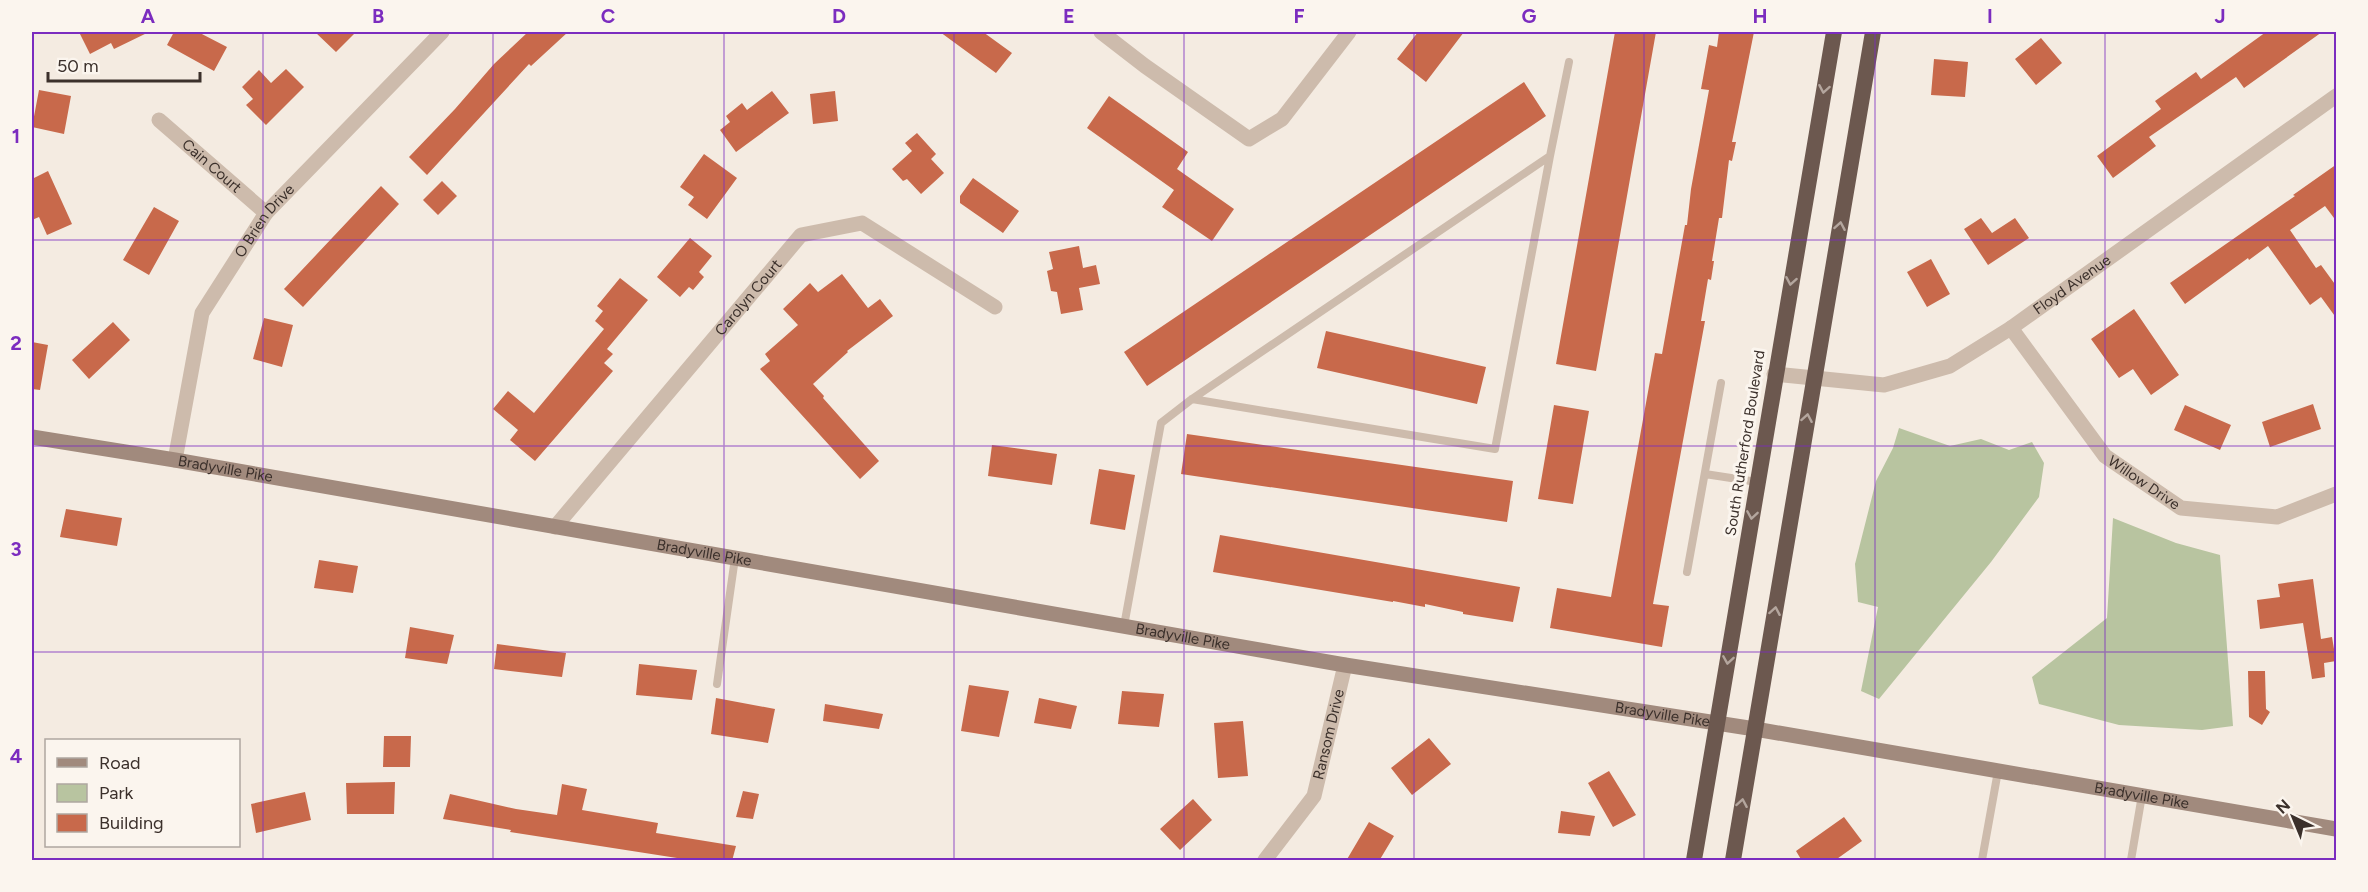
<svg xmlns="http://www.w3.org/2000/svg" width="2368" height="892" font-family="Figtree,sans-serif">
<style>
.green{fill:#b8c4a0}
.building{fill:#c8694b}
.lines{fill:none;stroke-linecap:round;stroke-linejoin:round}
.service{stroke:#cdbbac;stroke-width:8}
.minor{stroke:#cdbbac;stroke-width:15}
.secondary{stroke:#a18a7d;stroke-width:15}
.trunk{stroke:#6c584f;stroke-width:16}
.oneway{stroke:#b4a69e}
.grid{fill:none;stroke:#7b2cbf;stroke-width:1.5;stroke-opacity:0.55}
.labels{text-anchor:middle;stroke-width:6;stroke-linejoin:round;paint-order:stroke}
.street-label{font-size:15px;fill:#3b302b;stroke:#fbf5ee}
.neatline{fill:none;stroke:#7b2cbf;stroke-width:2}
.grid-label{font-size:20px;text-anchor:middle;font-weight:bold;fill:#7b2cbf}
</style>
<rect width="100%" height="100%" fill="#f4ebe1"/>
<path class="green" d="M1899,428L1950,446L1981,439L2009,450L2032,442L2044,463L2039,497L1991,562L1879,699L1861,691L1878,607L1858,602L1855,564L1876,481L1893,448Z
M2113,518L2176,543L2220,555L2233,726L2202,730L2119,725L2039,704L2032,677L2107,618Z"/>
<path class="building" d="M79,32H149L114,49L111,43L90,54Z
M174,32H198L227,47L214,71L167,45Z
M315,32H356L336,52Z
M528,32H568L531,66L529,64L427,175L409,157L455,109L494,64Z
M940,32H983L1012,53L996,73Z
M1418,32H1464L1426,82L1397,59Z
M1615,32H1656L1596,371L1556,364Z
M1719,32H1754L1732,142H1736L1732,161L1729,160L1722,218H1719L1712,261H1714L1711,280L1708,279L1701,321H1705L1653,604L1669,606L1662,647L1550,628L1557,588L1611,597L1655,353L1662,354L1685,225H1687L1691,189L1709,90L1701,89L1709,45L1717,47Z
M2266,32H2322L2244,88L2236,77L2149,137L2156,146L2113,178L2097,156L2161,109L2155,101L2196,72L2201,79Z
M2041,38L2062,63L2036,85L2015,59Z
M1934,59L1968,62L1965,97L1931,95Z
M286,69L304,87L266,125L246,105L253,99L242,87L259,70L271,83Z
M1524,82L1546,116L1147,386L1124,352Z
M39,90L71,96L64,134L32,127Z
M772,91L789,113L736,152L720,130L730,122L726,116L742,103L747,110Z
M835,91L838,121L813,124L810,94Z
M1109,96L1188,152L1177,169L1234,209L1212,241L1162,207L1174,190L1087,128Z
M917,133L936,154L931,159L944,173L921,194L907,179L903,181L892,169L912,151L905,143Z
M704,154L737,178L707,219L688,205L694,197L680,187Z
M2337,164V222L2325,206L2290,230L2316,268L2321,265L2337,287V319L2321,297L2310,305L2268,246L2249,260L2248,258L2185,304L2170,283L2295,196L2293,195Z
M48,171L72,224L47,235L39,217L32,220V179Z
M973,178L1019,211L1003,233L960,203V196Z
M442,181L457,196L438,215L423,200Z
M381,186L399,204L303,307L284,289Z
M154,207L179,221L149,275L123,260Z
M1981,218L1992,233L2015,218L2029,238L1988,265L1964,229Z
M690,238L712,256L699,272L704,277L693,290L689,287L680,297L657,277Z
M1079,246L1083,268L1096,265L1100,284L1079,288L1083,310L1061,314L1057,292L1051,291L1047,271L1053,269L1049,252Z
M1931,259L1950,294L1927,307L1907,272Z
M842,274L868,308L880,299L893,316L847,351L848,352L813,384L824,396L823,398L879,461L860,479L760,369L770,361L765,354L798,325L783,309L810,283L818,292Z
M620,278L648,300L607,349L613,354L604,363L613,371L535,461L510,440L518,430L493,409L508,391L534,413L604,329L595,321L603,311L597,306Z
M2134,309L2179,375L2151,395L2133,369L2119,378L2091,339Z
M264,318L293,325L282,367L253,359Z
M113,322L130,340L89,379L72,360Z
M1326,331L1486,367L1477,404L1317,368Z
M32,342L48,345L40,390L32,389Z
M2313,404L2321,429L2270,447L2262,422Z
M1554,405L1589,411L1573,504L1538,499Z
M2185,405L2231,425L2220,450L2174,430Z
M1187,434L1513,481L1507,522L1181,474Z
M992,445L1057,454L1052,485L988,476Z
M1099,469L1135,475L1125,530L1090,524Z
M66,509L122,518L117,546L60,537Z
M1220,535L1520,587L1513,622L1463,614V612L1425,604V607L1393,601V602L1213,572Z
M319,560L358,566L353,593L314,588Z
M2313,579L2321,639L2332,637L2336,661L2324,663L2325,677L2312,679L2303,623L2260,629L2257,600L2280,597L2278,584Z
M410,627L454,635L447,664L405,658Z
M497,644L566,653L562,677L494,669Z
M639,664L697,670L692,700L636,695Z
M2248,671H2265L2266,709L2270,712L2262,725L2249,717Z
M969,685L1009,691L999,737L961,731Z
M1122,691L1164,694L1159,727L1118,724Z
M716,698L775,709L768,743L711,734Z
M1039,698L1077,706L1071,729L1034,723Z
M825,704L883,714L879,729L823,721Z
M1243,721L1248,776L1218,778L1214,723Z
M384,736H411L410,767H383Z
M1429,738L1451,764L1412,795L1391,768Z
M1609,771L1636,815L1613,827L1588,783Z
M395,782L394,814H347L346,783Z
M562,784L587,789L582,810L658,823L656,833L736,846L732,861H676L677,858L510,832L511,830L443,819L450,794L516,809L557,815Z
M743,791L759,794L753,819L736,817Z
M305,792L311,820L256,833L251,804Z
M1193,799L1212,820L1180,850L1160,829Z
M1561,811L1595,816L1590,836L1558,833Z
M1844,817L1862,841L1834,861H1802L1796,851Z
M1369,822L1394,836L1379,861H1346Z"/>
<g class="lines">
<path class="service" d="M1550,156L1569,62
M1705,474L1757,482
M1687,572L1721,383
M1124,626L1161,423L1192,399L1550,156L1495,449L1192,399
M717,684L735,558
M1982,860L1998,771
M2131,860L2142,795"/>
<g class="minor">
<path d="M1101,32L1145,66L1249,139L1282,119L1349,32"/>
<path id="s1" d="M159,120L266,213"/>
<path id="s2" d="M2011,328L2105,456L2181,508L2277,517L2336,494"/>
<path id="s3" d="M1774,374L1884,385L1950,366L2011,328L2336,96"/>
<path id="s4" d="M175,460L202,313L266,213L442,32"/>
<path id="s5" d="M555,527L801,235L862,223L995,307"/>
<path id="s6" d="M1265,860L1314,796L1345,665"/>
</g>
<path class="secondary" id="s7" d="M32,437L175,460L1345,665L1755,729L2336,829"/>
<path class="trunk" d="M1694,860L1834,32
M1733,860L1873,32"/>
</g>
<defs><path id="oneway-chevron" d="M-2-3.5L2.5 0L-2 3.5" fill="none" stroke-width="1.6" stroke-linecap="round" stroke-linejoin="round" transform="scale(1.5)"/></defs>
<g class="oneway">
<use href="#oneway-chevron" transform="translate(1824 89) rotate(100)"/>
<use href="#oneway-chevron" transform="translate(1840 226) rotate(-80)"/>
<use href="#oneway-chevron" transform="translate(1791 281) rotate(100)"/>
<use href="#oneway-chevron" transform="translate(1807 418) rotate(-80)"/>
<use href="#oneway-chevron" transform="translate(1752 515) rotate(99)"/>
<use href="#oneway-chevron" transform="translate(1775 611) rotate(-80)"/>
<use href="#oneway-chevron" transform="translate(1728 660) rotate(99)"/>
<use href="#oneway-chevron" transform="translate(1742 803) rotate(-80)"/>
</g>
<path class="grid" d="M263,32V860M493,32V860M724,32V860M954,32V860M1184,32V860M1414,32V860M1644,32V860M1875,32V860M2105,32V860M32,240H2336M32,446H2336M32,652H2336"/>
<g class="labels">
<g class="street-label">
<text dy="5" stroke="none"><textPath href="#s1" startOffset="70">Cain Court</textPath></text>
<text dy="5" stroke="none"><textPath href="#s4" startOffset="261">O Brien Drive</textPath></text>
<text dy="5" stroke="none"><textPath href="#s3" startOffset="326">Floyd Avenue</textPath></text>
<text dy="5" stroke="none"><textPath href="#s5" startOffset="300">Carolyn Court</textPath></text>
<text transform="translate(1745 443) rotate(-81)" y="5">South Rutherford Boulevard</text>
<text dy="5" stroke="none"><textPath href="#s7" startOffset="196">Bradyville Pike</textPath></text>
<text dy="5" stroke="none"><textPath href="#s2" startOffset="206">Willow Drive</textPath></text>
<text dy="5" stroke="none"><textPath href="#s7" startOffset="682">Bradyville Pike</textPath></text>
<text dy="5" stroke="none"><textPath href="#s7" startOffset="1168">Bradyville Pike</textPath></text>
<text dy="5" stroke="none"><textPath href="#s7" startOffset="1654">Bradyville Pike</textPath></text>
<text dy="5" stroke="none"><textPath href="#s6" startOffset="144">Ransom Drive</textPath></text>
<text dy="5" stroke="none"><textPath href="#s7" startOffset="2140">Bradyville Pike</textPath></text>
</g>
</g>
<rect width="2368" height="892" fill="none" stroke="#fbf5ee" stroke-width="66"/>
<rect x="45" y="739" width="195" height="108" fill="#fbf5ee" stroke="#aea6a0" stroke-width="1.5"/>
<rect x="57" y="758" width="30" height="9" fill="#a18a7d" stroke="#aea6a0" stroke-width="1.5"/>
<text x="99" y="769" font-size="18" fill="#3b302b">Road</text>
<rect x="57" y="784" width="30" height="18" fill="#b8c4a0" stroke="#aea6a0" stroke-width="1.5"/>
<text x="99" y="799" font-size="18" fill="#3b302b">Park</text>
<rect x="57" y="814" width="30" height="18" fill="#c8694b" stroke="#aea6a0" stroke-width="1.5"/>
<text x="99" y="829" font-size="18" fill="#3b302b">Building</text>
<g transform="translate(2293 817) rotate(317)" stroke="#fbf5ee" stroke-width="4.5" paint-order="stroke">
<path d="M0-4.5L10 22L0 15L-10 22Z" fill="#3b302b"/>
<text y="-9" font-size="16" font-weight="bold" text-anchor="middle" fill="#3b302b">N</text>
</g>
<path d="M48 72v9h152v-9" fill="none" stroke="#3b302b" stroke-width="3"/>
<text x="57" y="72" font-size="18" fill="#3b302b" stroke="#fbf5ee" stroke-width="4.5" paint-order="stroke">50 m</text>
<rect x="33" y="33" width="2302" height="826" class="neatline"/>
<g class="grid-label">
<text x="148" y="23">A</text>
<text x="378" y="23">B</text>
<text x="608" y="23">C</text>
<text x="839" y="23">D</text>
<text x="1069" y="23">E</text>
<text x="1299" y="23">F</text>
<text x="1529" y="23">G</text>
<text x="1760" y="23">H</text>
<text x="1990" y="23">I</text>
<text x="2220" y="23">J</text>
<text x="16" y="143">1</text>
<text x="16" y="350">2</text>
<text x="16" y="556">3</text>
<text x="16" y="763">4</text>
</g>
</svg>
